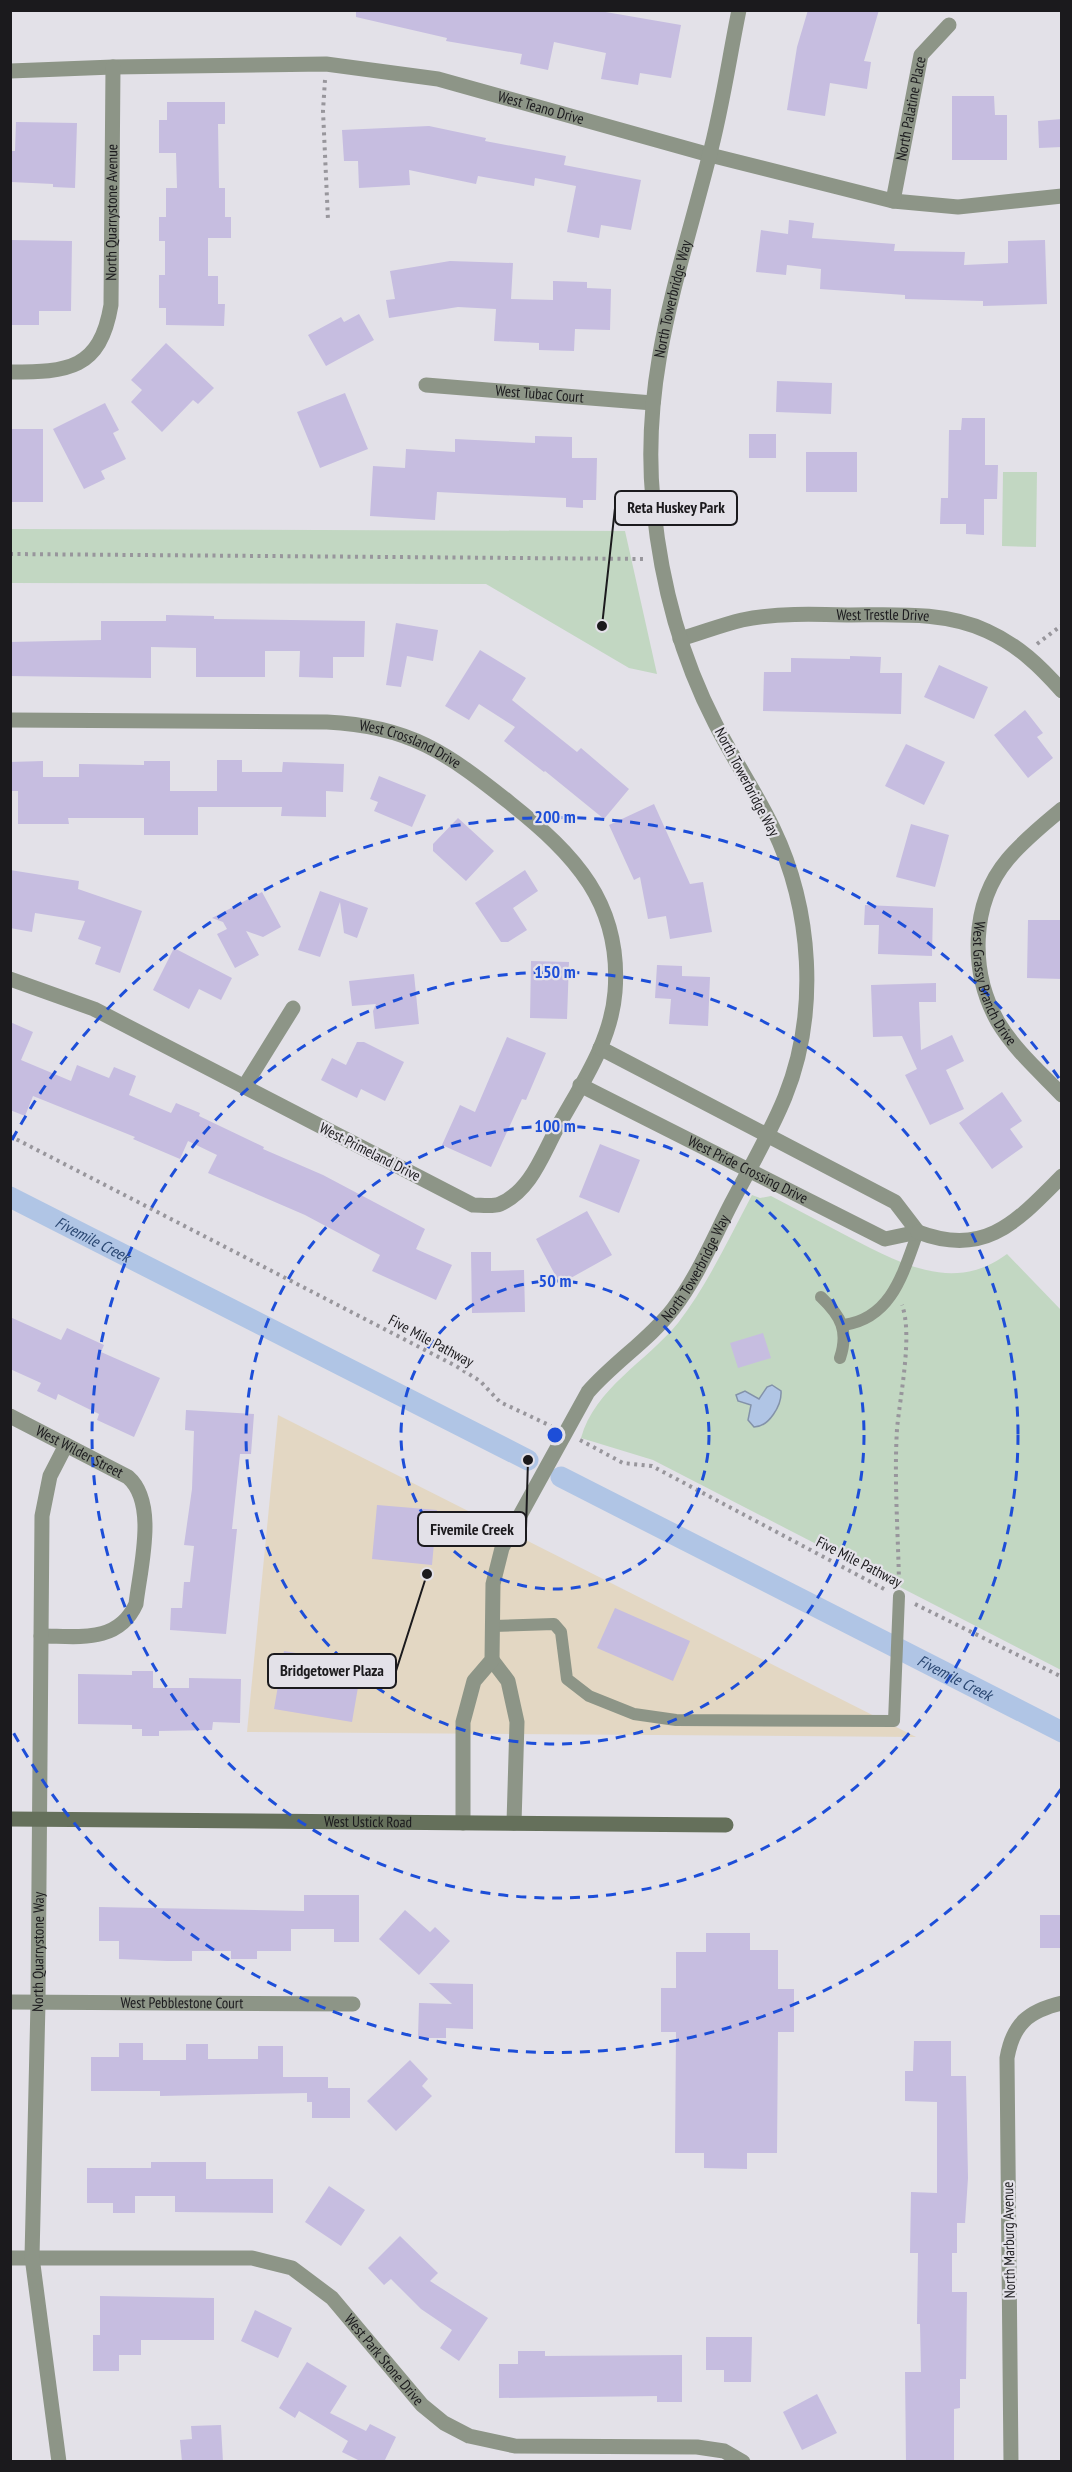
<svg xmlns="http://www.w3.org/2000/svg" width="1072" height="2472" font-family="'PT Sans Narrow',sans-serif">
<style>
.commercial{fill:#e3d7c3}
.green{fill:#c2d7c2}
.water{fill:#b0c5e5;stroke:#8392a9;stroke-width:1.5}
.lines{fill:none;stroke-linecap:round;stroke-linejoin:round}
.canal{stroke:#b0c5e5;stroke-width:21}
.building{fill:#c6bde0}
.path{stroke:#98969c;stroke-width:4;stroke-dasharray:3 4.5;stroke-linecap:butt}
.service{stroke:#8d9587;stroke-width:12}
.minor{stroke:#8d9587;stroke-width:15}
.tertiary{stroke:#8d9587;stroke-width:15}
.secondary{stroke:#65705b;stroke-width:15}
.ring{fill:none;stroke:#1d4ed8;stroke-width:3;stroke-dasharray:10 8}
.labels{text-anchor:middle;stroke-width:4.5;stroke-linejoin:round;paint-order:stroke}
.street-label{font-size:15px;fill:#1b1a1d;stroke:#e3e1e8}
.water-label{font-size:16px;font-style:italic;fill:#2b4873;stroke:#e3e1e8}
.centre{fill:#1d4ed8;stroke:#e3e1e8;stroke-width:3}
.ring-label{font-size:18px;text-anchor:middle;font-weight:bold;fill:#1d4ed8;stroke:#e3e1e8;stroke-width:4.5;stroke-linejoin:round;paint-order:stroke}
.leader{fill:none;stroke:#1b1a1d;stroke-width:2}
.callout-dot{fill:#1b1a1d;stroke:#e3e1e8;stroke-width:2}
.callout{fill:#e3e1e8;stroke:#1b1a1d;stroke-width:2}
.callout-label{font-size:16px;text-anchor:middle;font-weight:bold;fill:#1b1a1d}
</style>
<rect width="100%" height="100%" fill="#e3e1e8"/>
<path class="commercial" d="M278,1415L916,1737L247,1732Z"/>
<path class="green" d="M1003,472H1037L1036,547L1002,546Z
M11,529L625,531L657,674L629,668L486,584L11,583Z
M752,1195L760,1198L771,1196C797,1210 823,1223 849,1237C899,1263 954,1294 1007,1254L1061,1310V1670L653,1460L581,1438C595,1388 646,1362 678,1323C708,1284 729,1238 752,1195Z"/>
<path class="water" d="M772,1385L781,1391C782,1405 769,1427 754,1427L748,1420L751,1405L738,1401L736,1395L745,1391L759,1399L767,1387Z"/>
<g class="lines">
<g class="canal">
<path id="s1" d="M10,1197L528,1460"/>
<path id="s2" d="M561,1477L1062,1732"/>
</g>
</g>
<path class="building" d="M356,10H594L681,25L671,78L640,73L638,85L601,79L606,53L554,42L548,70L520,64L522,54L446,41L447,38L356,17Z
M808,10H879L864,61L871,62L867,89L830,83L825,116L787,110L797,47Z
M952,96H994L995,115H1007V160H952Z
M167,102H225V124H218L219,188H225V217H231V238H208V276H218V304H225L224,326L166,325V308H159V275H165V241H159V217H166V188H177L176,153H159V120H167Z
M1062,119V147L1039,148L1038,121Z
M16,122L77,123L75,188L53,187V184L11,182V151H15Z
M429,126L486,138L485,141L566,156L564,165L641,180L631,230L601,225L599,238L567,232L576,186L535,178L534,186L478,176L476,184L409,170L410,185L359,188L358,161H344L342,130Z
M789,220L814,223L812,238L895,244L894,251L965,252L964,265L1008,263V241L1045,240L1047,304L983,306V301L905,299V295L820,289L821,269L787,265L786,275L756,272L761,230L788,234Z
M10,240L72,241L71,311H39V325H10Z
M450,261L513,263L511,299L553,300V281L587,282V288L611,289L610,330L575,329L574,351L539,350V343L494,341L496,309L458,307L389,318L386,300L395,299L390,271Z
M359,314L374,340L326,366L308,335L341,317L344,322Z
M166,343L214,388L198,404L193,400L162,432L131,402L142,390L131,380Z
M777,381L832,383L831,414L776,412Z
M345,393L368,449L320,468L297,412Z
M105,403L119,430L113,433L126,459L101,471L105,479L84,489L53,429Z
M962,418H985V465H998L997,499H984V535L966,534V524H940L941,498H948L949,430H961Z
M10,429H43V502H10Z
M749,434H776V458H749Z
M535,436L572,437V458H597L596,500H583V508L566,507V498L437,492L435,520L370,516L373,466L405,468L406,449L455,452V439L535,443Z
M806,452H857V492H806Z
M166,615L214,616V619L365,621L364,657H333V678L299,677L300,651H265V677H196V648L151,647V678L10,676V642L101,640V621H166Z
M396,623L438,630L433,661L407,656L401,687L386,685Z
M480,650L526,678L512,700L577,752L581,748L629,789L604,819L545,771L544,772L504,741L515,727L479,704L469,720L445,706Z
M850,656L881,657L880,673H902L901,714L763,711L764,672H791V658L850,659Z
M939,665L988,687L974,719L924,697Z
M1025,710L1043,733L1037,737L1053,758L1028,778L994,735Z
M906,744L945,762L924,805L885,786Z
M217,760H242V772H282L283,762L344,764L343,792L326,791V817L281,816L282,807H198V835H144V818H68L69,824H18V791H10V762L43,761V777H79V764L144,765V761H170V791H217Z
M379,776L426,795L412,827L374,811L378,802L370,799Z
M654,804L690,884L703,882L712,932L670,939L666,916L648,919L640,877L634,880L609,825Z
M458,818L494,851L466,881L433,851V844Z
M911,824L949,835L935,887L896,877Z
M10,870L79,881L78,889L142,911L120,973L95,964L101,947L78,939L85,921L35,913L32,932L10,928Z
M525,870L538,891L513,908L527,930L508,942H501L475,903Z
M320,891L368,908L357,938L344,933L340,902L320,957L298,950Z
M262,892L281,927L263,937L246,931L259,955L235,968L217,934L227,929L223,922L212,918Z
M865,905L933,908L932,956L878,954L879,925H864Z
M1028,920H1062V979L1027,978Z
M174,948L232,978L221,1000L199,989L189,1009L153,990Z
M531,961L569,962L567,1019L530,1018Z
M657,965L682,966V976L710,977L708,1026L669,1024L671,999L655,998Z
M414,974L419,1024L375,1029L373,1011L376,1004L352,1006L349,981Z
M936,983V1002H919L921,1050L952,1035L964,1061L946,1070L964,1109L930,1125L905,1075L917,1069L902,1036L873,1037L871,985Z
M10,1022L33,1032L21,1060L71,1081L77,1065L109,1078L114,1067L136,1076L129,1095L171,1113L176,1103L200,1113L199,1116L264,1147L263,1149L323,1175L425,1229L416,1249L452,1265L436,1300L372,1271L380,1255L305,1215L208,1173L217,1155L188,1141L180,1159L133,1139L135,1137L33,1096L25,1116L10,1110Z
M507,1037L546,1053L526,1100L522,1099L491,1167L442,1145L460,1105L475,1112Z
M357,1042H364L404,1062L385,1101L361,1089L357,1098L321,1080L332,1058L346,1065Z
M1002,1092L1022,1121L1010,1129L1023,1147L992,1169L959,1123Z
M600,1144L640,1160L619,1213L579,1197Z
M587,1211L612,1255L560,1284L536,1239Z
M471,1252H491V1271L524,1270L525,1312L472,1313Z
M10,1317L61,1340L67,1328L104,1345L101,1352L160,1378L134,1437L97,1420L99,1414L58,1394L56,1400L37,1391L41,1383L10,1369Z
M763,1333L771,1358L738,1368L730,1343Z
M186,1410L254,1414L251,1454H240L232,1529H237L226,1634L170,1630L171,1608H182L184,1582H190L194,1546L184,1545L192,1489L194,1431L185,1430Z
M377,1505L437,1510L432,1565L372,1559Z
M615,1608L690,1641L673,1681L597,1648Z
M284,1651L362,1664L352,1722L274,1709Z
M132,1671H153V1688H189V1678L241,1679L240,1723L213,1722L212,1730L159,1731V1736H142V1729H132V1725L78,1724V1674L132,1675Z
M304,1895H359V1942H334V1929H291V1951H257V1959H231V1951H192V1961H167L119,1959V1941H99V1907L304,1911Z
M405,1910L430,1932L435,1927L450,1941L419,1975L379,1939Z
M1040,1915H1062V1948H1040Z
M706,1933H750V1950H778V1989H794V2032H778L777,2153H747V2169L704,2168V2153H675L676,2032H661V1988H676V1952H706Z
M429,1983L473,1984V2029L446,2028V2038H418L419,2003L452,2004Z
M914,2041H951V2076H966L968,2178L965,2223H957V2253H952V2292H967L966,2379H960V2408L954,2409V2462H906L905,2372H921L920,2324H917L918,2253H910L911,2192L937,2193V2102L905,2101V2071H913Z
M119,2043H143V2060H186V2044H208V2059H258V2046H283V2077H328V2088H350V2118H312V2102H307V2093L160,2096V2091H91V2057H119Z
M410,2060L428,2079L422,2086L432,2096L396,2131L367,2101Z
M151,2162H206V2179H273V2213L175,2212V2196H135V2213H113V2203H87V2168H151Z
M329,2186L365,2210L341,2246L305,2222Z
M400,2236L438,2273L430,2281L488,2318L459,2361L440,2348L452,2330L421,2309L391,2279L384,2285L368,2268Z
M100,2296L214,2298V2340H141V2355H119V2371H93V2335H100Z
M255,2310L292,2328L278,2358L241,2341Z
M706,2337H752L751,2382H724V2370H706Z
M518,2351H545V2356L682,2355V2402H657V2396L499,2398V2364H518Z
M307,2362L347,2386L330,2413L366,2431L370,2424L396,2437L384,2462H362L342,2452L348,2441L299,2411L295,2418L279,2408Z
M817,2394L837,2433L802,2450L783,2412Z
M221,2425L223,2462H182L180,2440L192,2439L191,2426Z"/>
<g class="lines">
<path class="path" d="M325,80L323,111L328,220
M10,554L646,559
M1037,644L1062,625
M10,1136L456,1366L480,1381L500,1402L551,1426
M580,1440L623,1463L652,1466L886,1590
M899,1582C898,1531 894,1479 897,1429C900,1396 913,1335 902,1305
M915,1604L1062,1677"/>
<path class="service" d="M821,1297C841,1316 849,1331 840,1358
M844,1325C892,1318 903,1273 918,1232
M493,1626L554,1624L561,1632L567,1679L589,1696L634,1714L676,1720L894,1721L899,1596"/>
<g class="minor">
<path id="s3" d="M10,71L113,67L326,64L438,79L710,155L893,201L958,207L1062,196"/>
<path id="s4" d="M893,201L921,55L949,25"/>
<path id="s5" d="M10,372C68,372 100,370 111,305L113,67"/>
<path id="s6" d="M426,385L653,403"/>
<path id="s7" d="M680,639C701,633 721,625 742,620C776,613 813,614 847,615C894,615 944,611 987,631C1018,645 1040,666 1062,691"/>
<path id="s8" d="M10,720L327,722C410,726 447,753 510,803C574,854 622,903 615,992C611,1043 580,1086 556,1130C542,1156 530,1191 500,1204C493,1207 481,1205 473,1205L94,1009L10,979"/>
<path id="s9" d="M1062,809C1043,825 1024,840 1008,859C970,904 970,973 998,1022C1014,1049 1040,1072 1062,1095"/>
<path id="s10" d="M580,1085L885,1239L918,1232L895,1202L600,1048"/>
<path d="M244,1087L293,1008"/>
<path d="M918,1232C986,1258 1017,1221 1062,1176"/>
<path id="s11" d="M10,1416L128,1477C158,1503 140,1568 136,1604C118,1644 77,1636 41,1636"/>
<path id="s12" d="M10,2002L353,2004"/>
<path id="s13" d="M10,2258H252L292,2268L332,2298L422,2405L444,2423L469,2436L515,2446L697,2447L724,2451L743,2462"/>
<path id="s14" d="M59,2462L32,2257L38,2003L42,1516L50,1476L66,1445"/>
<path d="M1011,2462L1007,2058C1013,2024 1028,2011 1062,2003"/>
</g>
<g class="tertiary">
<path d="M492,1660L508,1681L517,1722L514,1823"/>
<path id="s15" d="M463,1823V1722L474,1681L492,1660L493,1584L502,1548L588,1392C614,1362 649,1340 673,1309C697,1278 713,1239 731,1204C749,1169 770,1134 785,1097C819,1013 812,909 773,828C756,792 733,759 715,723C680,655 660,578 653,501C641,377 679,275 709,157C722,109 729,59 739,10"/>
</g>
<path class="secondary" id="s16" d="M10,1819L726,1825"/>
</g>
<g class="ring">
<circle cx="555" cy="1435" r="154"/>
<circle cx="555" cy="1435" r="309"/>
<circle cx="555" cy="1435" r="463"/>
<path d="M1061 1789A618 618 0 0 1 12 1730M12 1140A618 618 0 0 1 1061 1081"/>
</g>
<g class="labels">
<g class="street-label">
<text dy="5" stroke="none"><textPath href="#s3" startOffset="536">West Teano Drive</textPath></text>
<text dy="5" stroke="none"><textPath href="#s4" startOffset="94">North Palatine Place</textPath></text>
<text dy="5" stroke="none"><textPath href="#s5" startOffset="231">North Quarrystone Avenue</textPath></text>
<text dy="5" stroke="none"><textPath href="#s15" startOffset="1654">North Towerbridge Way</textPath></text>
<text dy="5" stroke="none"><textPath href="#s6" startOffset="114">West Tubac Court</textPath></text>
<text dy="5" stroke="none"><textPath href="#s7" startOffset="206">West Trestle Drive</textPath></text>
<text dy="5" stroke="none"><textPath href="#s8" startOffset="404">West Crossland Drive</textPath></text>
<text transform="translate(747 782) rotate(62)" y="5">North Towerbridge Way</text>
<text dy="5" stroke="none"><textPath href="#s9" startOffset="208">West Grassy Branch Drive</textPath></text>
<text transform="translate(370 1152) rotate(27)" y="5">West Primeland Drive</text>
<text dy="5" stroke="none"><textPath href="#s10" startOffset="188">West Pride Crossing Drive</textPath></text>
<text dy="5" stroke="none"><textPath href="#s15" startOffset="628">North Towerbridge Way</textPath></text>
<text transform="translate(431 1341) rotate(28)" y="5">Five Mile Pathway</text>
<text dy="5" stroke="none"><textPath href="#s11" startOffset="78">West Wilder Street</textPath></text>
<text transform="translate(859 1562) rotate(27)" y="5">Five Mile Pathway</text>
<text dy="5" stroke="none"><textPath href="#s16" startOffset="358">West Ustick Road</textPath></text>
<text dy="5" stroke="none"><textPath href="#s14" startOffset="512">North Quarrystone Way</textPath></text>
<text dy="5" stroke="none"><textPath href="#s12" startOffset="172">West Pebblestone Court</textPath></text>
<text transform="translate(1009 2240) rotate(-91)" y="5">North Marburg Avenue</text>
<text dy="5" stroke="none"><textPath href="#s13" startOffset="414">West Park Stone Drive</textPath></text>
</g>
<g class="water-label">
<text dy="6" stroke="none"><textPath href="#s1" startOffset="93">Fivemile Creek</textPath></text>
<text dy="6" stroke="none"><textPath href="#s2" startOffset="442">Fivemile Creek</textPath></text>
</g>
</g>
<circle cx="555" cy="1435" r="9" class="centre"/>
<g class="ring-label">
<text x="555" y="823">200 m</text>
<text x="555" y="978">150 m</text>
<text x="555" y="1132">100 m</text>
<text x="555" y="1287">50 m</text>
</g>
<path class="leader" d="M602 626L615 508M528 1460L526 1529M427 1574L396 1671"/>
<g class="callout-dot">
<circle cx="602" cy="626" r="6"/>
<circle cx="528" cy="1460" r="6"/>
<circle cx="427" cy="1574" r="6"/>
</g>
<g class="callout">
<rect x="615" y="491" width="122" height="34" rx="6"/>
<rect x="418" y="1512" width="108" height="34" rx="6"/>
<rect x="268" y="1654" width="128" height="34" rx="6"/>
</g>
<g class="callout-label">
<text x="676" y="513">Reta Huskey Park</text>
<text x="472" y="1535">Fivemile Creek</text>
<text x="332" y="1676">Bridgetower Plaza</text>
</g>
<rect width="1072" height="2472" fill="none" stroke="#1b1a1d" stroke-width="24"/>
</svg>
